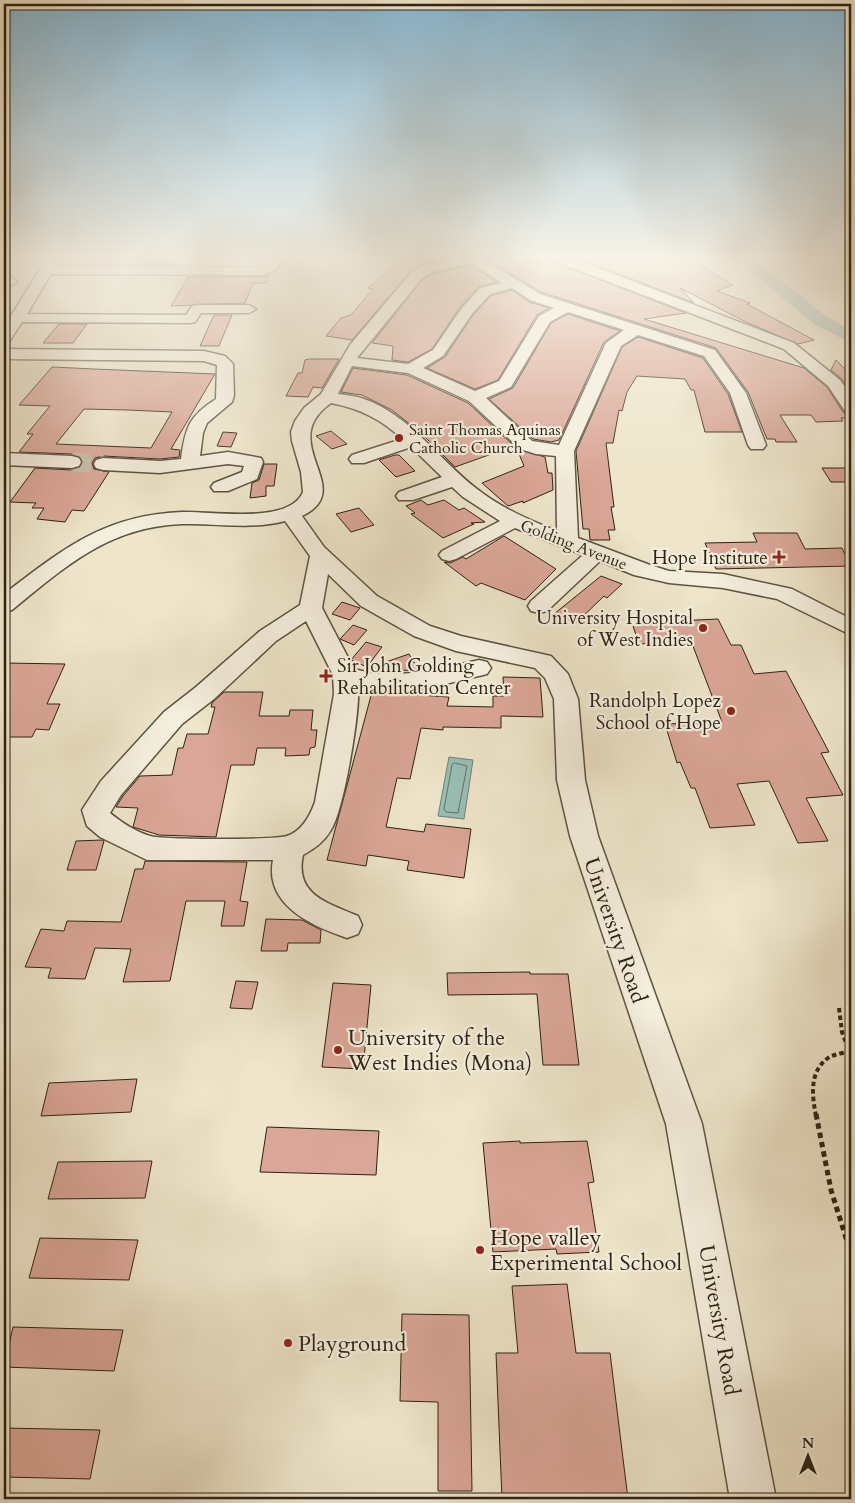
<svg xmlns="http://www.w3.org/2000/svg" width="855" height="1503" font-family="Cardo,serif">
<style>
.green{fill:#b2c69c;stroke:#707458}
.water{fill:#99bfb7;stroke:#6e8076}
.lines{fill:none;stroke-linecap:round;stroke-linejoin:round}
.shore{stroke:#637066;stroke-width:1}
.river{fill:#99bfb7;fill-rule:evenodd}
.building{fill:#daa697;stroke:#2d2215;fill-rule:evenodd}
.minor-tunnel{stroke:#c7bea6;stroke-width:19;stroke-dasharray:19 9;stroke-linecap:butt}
.minor-casing{stroke:#5d5342;stroke-width:3}
.path-far1{stroke:#2d2215;stroke-width:4;stroke-dasharray:4.5 3;stroke-linecap:butt}
.path{stroke:#2d2215;stroke-width:5;stroke-dasharray:5.5 4;stroke-linecap:butt}
.minor{fill:#f4eedd;fill-rule:evenodd}
.poi-dot{fill:#8f2418;stroke:#f4eedd;stroke-width:2}
.labels{text-anchor:middle;stroke-width:4.5;stroke-linejoin:round;paint-order:stroke}
.far-poi-label{font-size:16px;fill:#2d2215;stroke:#f4eedd;text-anchor:start}
.far-street-label{font-size:16px;fill:#2d2215;stroke:#f4eedd}
.poi-label{font-size:19px;fill:#2d2215;stroke:#f4eedd;text-anchor:end}
.near-street-label{font-size:22px;fill:#2d2215;stroke:#f4eedd}
.near-poi-label{font-size:22px;fill:#2d2215;stroke:#f4eedd;text-anchor:start}
</style>
<rect width="100%" height="100%" fill="#eee5ca"/>
<filter id="stains"><feTurbulence type="fractalNoise" baseFrequency=".004" numOctaves="4"/><feColorMatrix values="0 0 0 0 .2 0 0 0 0 .09 0 0 0 0 .02 0 0 0 .5 -.17"/></filter>
<radialGradient id="worn" r=".72"><stop offset=".6" stop-color="#630" stop-opacity="0"/><stop offset="1" stop-color="#630" stop-opacity=".3"/></radialGradient>
<path class="green" d="M121,260H177L175,268H115Z"/>
<path class="water" d="M449,757L473,760L464,819L438,816Z"/>
<g class="lines">
<path class="shore" d="M455,763L467,766L458,813L446,812L444,809L452,765Z"/>
<path class="river" d="M737,260H755L826,316L851,331V343L814,324Z"/>
</g>
<path class="building" d="M399,260H441L423,264L411,271L352,340L326,336L341,318L351,315L373,289L368,288Z
M488,260H548L686,313L644,319L804,368L827,387L843,412L851,414V418H841L843,421L816,422L811,415H780L797,442H776L775,439H767L748,392L716,348L541,292Z
M583,260H691L733,285L717,291L750,303L747,304L814,340L798,344L748,323L680,288L694,303Z
M471,265L497,282L479,287L460,307L432,349L408,362L392,360L393,346L372,343L423,279L433,274Z
M269,275L266,283H253L245,303L171,306L188,277H263Z
M512,290L529,302L549,308L537,315L498,380L475,389L427,368L445,357L473,315L491,296Z
M568,314L620,331L604,342L559,440L551,442L533,439L489,399L513,388L551,323Z
M214,315H232L219,346H200Z
M59,324H87L73,343H43Z
M638,337L703,358L728,394L742,432H705L694,390H691L685,379L637,376L627,392L622,411L619,410L613,443H606L614,507H611L615,530H608L610,540H590L589,529H583L576,451L622,347Z
M309,359H339L322,388L313,387L308,397L286,396L298,373H302L305,360Z
M836,360L851,375V392L842,379L831,370Z
M52,367L94,369L215,374L171,449L180,450L179,457L160,459L103,456L95,458L92,463L94,469L109,472L84,511L72,510L65,522L37,519L44,508H32L36,503L10,502L35,468L72,470L80,468L83,463L80,456L72,454L19,452L33,434H27L50,406L19,405ZM84,409L127,410L172,412L151,448L56,444Z
M353,368L407,375L468,403L514,446L455,467L421,433L392,410L362,395L341,392Z
M331,431L347,444L332,449L316,436Z
M223,432L237,433L231,447L217,446Z
M517,449L545,457L548,473H552L553,490L523,503V501L508,506L482,483L524,466Z
M395,455H399L415,471L396,477L379,460Z
M264,464H277L274,486H266V496L250,498L252,483L259,480Z
M822,468H851V482H831Z
M421,500L428,505L444,500L459,510L464,508L485,522L471,523L474,524L443,538L411,514L415,513L406,506Z
M359,508L374,525L351,532L336,514Z
M753,533H797L805,549L842,548L851,566L716,569L705,543L757,542Z
M504,536L556,569L525,600L481,583L476,586L444,562L450,563L463,557L466,559Z
M601,576L622,584L607,598L604,596L576,623L554,614Z
M342,602L360,608L350,620L332,614Z
M718,619L731,645H741L754,674L786,671L829,752L821,753L843,795L806,798L828,841L798,843L769,781L737,784L755,825L710,828L695,788H691L680,762L677,763L665,724L722,722L691,641L639,644L632,623Z
M353,625L367,630L354,645L340,639Z
M366,642L382,647L367,667L351,660Z
M409,654L419,670L378,671L380,664Z
M4,663L65,664L47,704H60L49,730L36,729L32,737H4Z
M503,677L540,678L543,717L501,716V728L443,727V730L421,728L410,779L397,778L386,827L424,832L426,824L471,829L464,878L407,870L409,861L368,855L366,866L327,860L372,692L449,697L447,706L493,707V696H504Z
M224,692H263L259,716H289L290,710H313L311,730H317L315,747L310,748L309,755L285,756L286,748H257L254,765H231L216,837L159,835L133,827L138,808L116,807L123,796L140,776L172,775L178,748H183L187,734H208L215,707H211L212,703Z
M102,840L104,841L96,870H67L76,841Z
M145,861L247,862L240,901L248,902L244,926H221L225,901H186L170,981L123,982L131,949L95,948L85,979L48,978L51,968L25,967L41,929L64,931L67,921L121,922L135,869H143Z
M266,919L302,920L321,930L320,943H288L287,951H261Z
M530,972V974H568L579,1065H543L537,994L448,995L447,973Z
M236,981L258,982L252,1009L230,1008Z
M333,983L371,985L363,1069L322,1067Z
M137,1079L131,1112L41,1116L49,1083Z
M267,1127L379,1131L376,1175L260,1172Z
M520,1141V1143L587,1141L594,1182L588,1183L599,1252L557,1254L556,1249L493,1252L483,1143Z
M152,1161L145,1198L48,1199L58,1162Z
M40,1238L138,1240L129,1280L29,1278Z
M567,1284L576,1353H610L628,1499H502L496,1353H518L512,1286Z
M402,1314L469,1315L472,1491H438V1402L400,1401Z
M13,1327L123,1330L114,1371L4,1367Z
M4,1428L100,1430L90,1479L4,1477Z"/>
<g class="lines">
<path class="minor-tunnel" d="M72,462L103,464"/>
<defs>
<path id="minor" d="M46,260H60L56,266L261,267L265,265L267,260H281L276,270L263,275L51,274L27,314L186,315L192,306L197,305H249L256,309L249,313H201L195,322L190,323L22,322L9,342L4,343V327Z
M450,260H484L540,294L715,350L746,393L766,445L763,449H751L748,445L730,393L704,356L638,335L621,346L574,451L578,538L650,565L669,571L723,574L792,589L851,619V635L777,599L723,588L669,583L634,575L600,561L547,611L539,613L531,611L528,606L531,601L583,555L515,528L456,559L449,561L442,559L439,555L442,551L500,521L463,497L452,487L413,500H399L396,496L399,492L442,477L411,447L364,463H352L349,459L352,455L402,439C382,419 358,408 331,403C274,443 359,489 302,516L324,547L377,596L430,626L461,636L551,656L568,674L578,699L585,780L598,836L702,1124L776,1499H730L666,1124L570,836L557,780L554,699L545,678L535,668L456,651L414,636L361,606L328,574L322,608L354,669C395,681 439,669 479,660L487,662L491,668L487,674L479,676C440,685 397,698 358,687C360,712 344,810 331,830C324,842 315,848 303,855C294,895 328,903 358,916L362,925L358,934L347,938C312,926 264,905 273,860H147L100,837L87,826L82,810L101,781L164,712L196,687L260,631L300,605L310,556L285,521C252,530 216,523 182,524C108,527 66,566 12,610L4,612V594C63,549 104,515 182,512C212,511 289,525 303,492L301,472L292,441L291,432L295,421L304,408L321,394L350,345L412,272L423,266ZM471,263L502,283L480,288L462,308L433,350L408,364L357,358L422,278L432,272ZM512,288L530,300L554,308L539,316L499,381L475,391L423,368L443,356L472,314L490,294ZM568,312L624,330L606,343L559,445L532,441L486,398L511,387L550,322ZM352,366L408,373L469,401L520,449L536,454L556,456L557,531C529,520 501,508 477,489C439,460 410,415 364,399C356,396 346,395 338,394ZM306,621L333,675L334,694L315,802C310,816 302,831 287,836C275,840 162,840 150,836C136,832 121,822 110,813L121,795L182,724L214,699L276,641Z
M559,260H577L794,343L840,380L851,395V412L845,411L828,386L784,349L560,263Z
M4,273L9,274L17,282L4,290Z
M4,349L204,351L225,356L233,364L234,395L232,402L207,423L203,433L200,456L228,452L261,458L263,462L257,479L228,491H214L211,487L214,483L242,472L244,466L228,464L160,473L103,470L96,468L94,464L96,460L103,458L160,461L181,459C185,428 189,416 216,399L217,365L204,361L4,359Z
M4,453L72,456L79,458L81,462L79,466L72,468L4,465Z"/>
</defs>
<use href="#minor" class="minor-casing"/>
<path class="path-far1" d="M839,1008L842,1032L849,1051
M816,1116C812,1095 809,1072 828,1058C834,1054 844,1053 851,1051"/>
<path class="path" d="M816,1114L831,1190L851,1254"/>
<use href="#minor" class="minor"/>
</g>
<linearGradient id="sky" x2="0" y2="1"><stop stop-color="#88b8d4"/><stop offset="0.55" stop-color="#f7f3e7"/><stop offset="1" stop-color="#f7f3e7" stop-opacity="0"/></linearGradient>
<rect width="855" height="470" fill="url(#sky)"/>
<g class="poi-dot">
<circle cx="399" cy="438" r="5"/>
<path d="M776.5 549.5h5v5h5v5h-5v5h-5v-5h-5v-5h5z"/>
<circle cx="703" cy="628" r="5"/>
<path d="M323.5 668.5h5v5h5v5h-5v5h-5v-5h-5v-5h5z"/>
<circle cx="731" cy="711" r="5"/>
<circle cx="338" cy="1050" r="5"/>
<circle cx="480" cy="1250" r="5"/>
<circle cx="288" cy="1343" r="5"/>
</g>
<g class="labels">
<g class="far-poi-label">
<text x="409" y="435">Saint Thomas Aquinas<tspan x="409" dy="18">Catholic Church</tspan></text>
</g>
<g class="far-street-label">
<text transform="translate(574 544) rotate(21)" y="6">Golding Avenue</text>
</g>
<g class="poi-label">
<text x="768" y="564">Hope Institute</text>
<text x="693" y="624">University Hospital<tspan x="693" dy="22">of West Indies</tspan></text>
<text x="337" y="672" text-anchor="start">Sir John Golding<tspan x="337" dy="22">Rehabilitation Center</tspan></text>
<text x="721" y="707">Randolph Lopez<tspan x="721" dy="22">School of Hope</tspan></text>
</g>
<g class="near-street-label">
<text transform="translate(616 930) rotate(71)" y="8">University Road</text>
<text transform="translate(720 1320) rotate(80)" y="8">University Road</text>
</g>
<g class="near-poi-label">
<text x="348" y="1045">University of the<tspan x="348" dy="25">West Indies (Mona)</tspan></text>
<text x="490" y="1245">Hope valley<tspan x="490" dy="25">Experimental School</tspan></text>
<text x="298" y="1351">Playground</text>
</g>
</g>
<rect width="855" height="1503" fill="none" stroke="#eee5ca" stroke-width="20"/>
<rect x="5" y="5" width="845" height="1493" fill="none" stroke="#2d2215" stroke-width="2.5"/>
<rect x="10" y="10" width="835" height="1483" fill="none" stroke="#2d2215"/>
<g transform="translate(808 1456)" stroke="#f4eedd" stroke-width="4" paint-order="stroke">
<path d="M0-4L9 19L0 12L-9 19Z" fill="#2d2215"/>
<text y="-8" font-size="14" font-weight="bold" text-anchor="middle" fill="#2d2215">N</text>
</g>
<rect width="100%" height="100%" filter="url(#stains)"/>
<rect width="100%" height="100%" fill="url(#worn)"/>
</svg>
